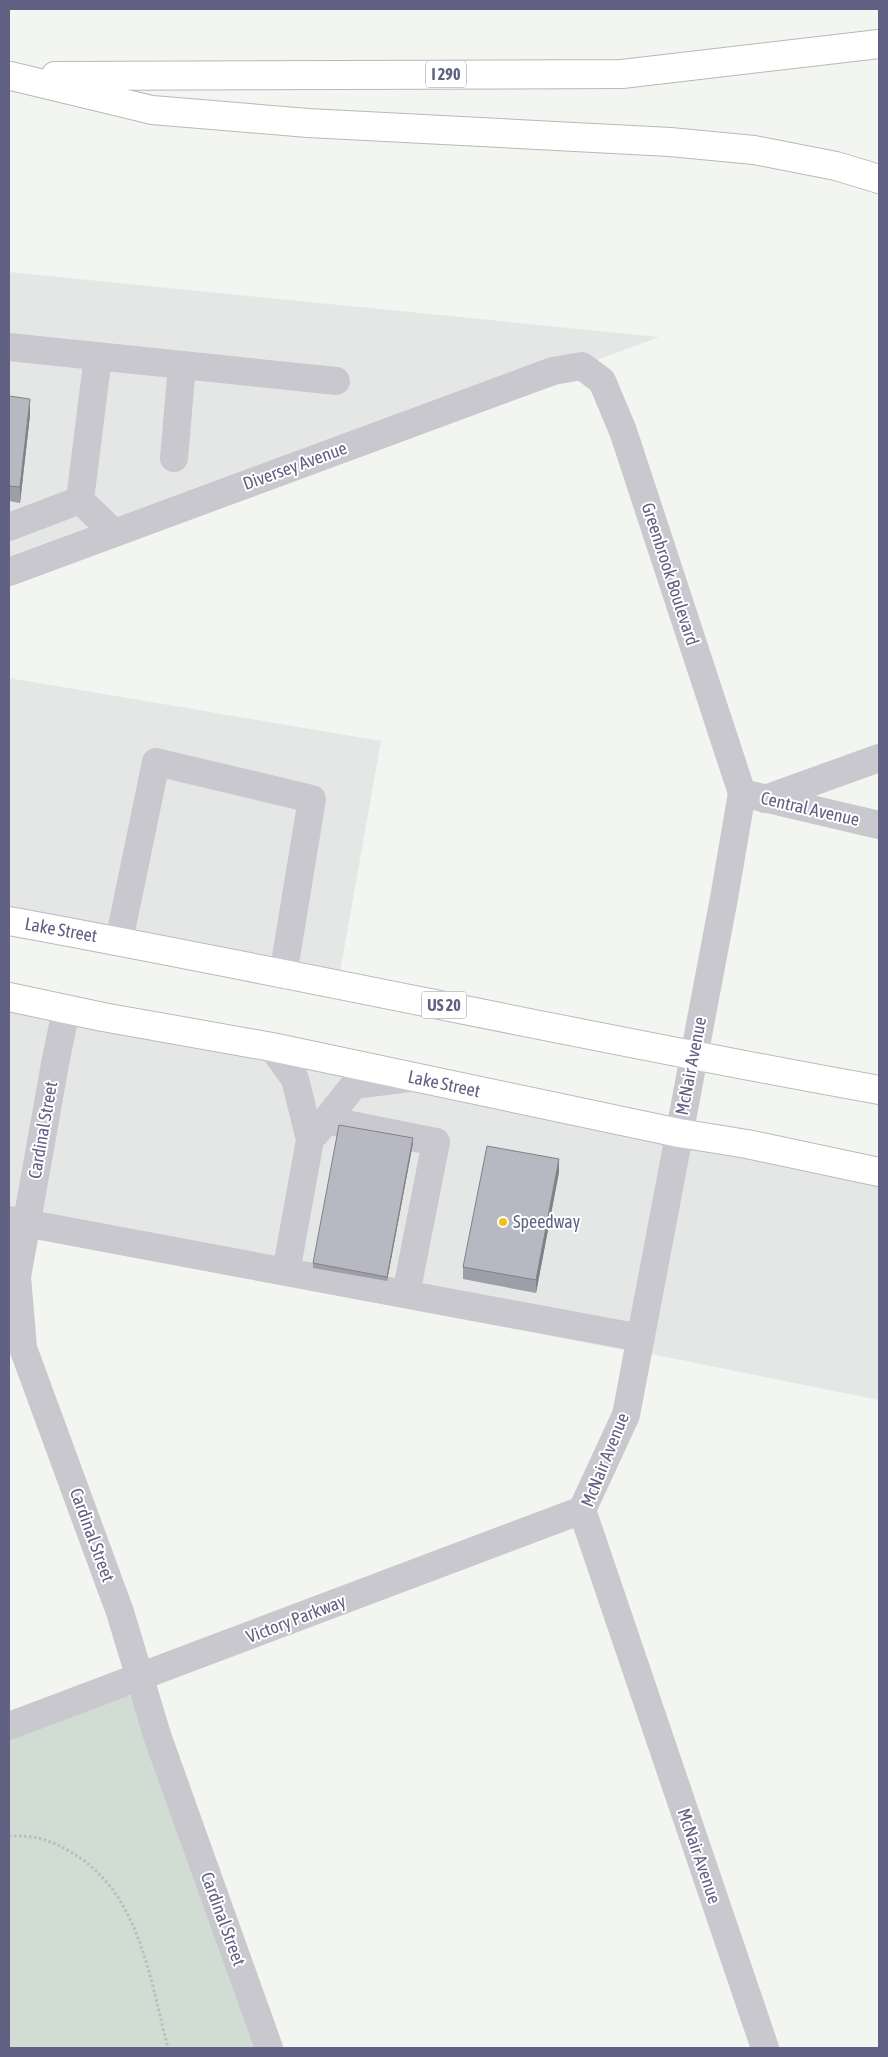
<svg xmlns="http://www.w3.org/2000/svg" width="888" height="2057" font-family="'Asap Condensed',sans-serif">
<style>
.built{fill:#e5e7e6}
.green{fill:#d1dcd3}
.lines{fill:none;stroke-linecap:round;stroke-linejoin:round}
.major-casing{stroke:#babac0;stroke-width:30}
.highway-casing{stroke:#b8b8bd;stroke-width:30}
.path{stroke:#bdbdc1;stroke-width:3;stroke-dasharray:2.5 2.5;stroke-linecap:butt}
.minor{stroke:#c8c8ce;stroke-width:28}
.major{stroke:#fff;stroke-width:28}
.highway{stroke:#fff;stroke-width:28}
.wall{fill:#9d9ea7}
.shaded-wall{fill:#808188}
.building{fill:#b7b8c2;stroke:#808188}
.poi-dot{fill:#efc315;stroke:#fff;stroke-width:2}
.labels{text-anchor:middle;stroke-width:4;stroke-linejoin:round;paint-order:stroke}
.shield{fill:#fff;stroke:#9090a8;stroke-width:1}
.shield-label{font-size:16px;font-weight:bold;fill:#616183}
.street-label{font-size:18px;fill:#616183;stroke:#fff}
.poi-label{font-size:18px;fill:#616183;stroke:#fff;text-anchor:start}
</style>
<rect width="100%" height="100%" fill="#f2f5f0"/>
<path class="built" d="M9,272L659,337L9,578Z
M9,678L381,741L340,972L9,908Z
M9,1007L669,1139L629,1351L9,1233Z
M682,1142L879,1179V1400L651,1354Z"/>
<path class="green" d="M118,1696H130L139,1710L256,2048H9V1738Z"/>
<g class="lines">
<defs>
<path id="major" d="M9,921C300,974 588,1038 879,1090
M9,997L103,1017L272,1047L679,1133L747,1144L879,1172"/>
<path id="highway" d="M11,76L152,110L308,123L670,142L754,150L836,166L879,179
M55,76L622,74L879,44"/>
</defs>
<use href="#major" class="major-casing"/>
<use href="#highway" class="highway-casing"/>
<path class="path" d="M9,1836C16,1836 24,1836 32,1837C47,1839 61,1846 74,1854C140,1894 150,1980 168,2048"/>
<path class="minor" d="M9,347L336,381
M174,458L182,365
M80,500L98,356
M80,500L114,533
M9,527L80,500
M9,572L553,371L582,366L602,381L623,431L742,793L724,898L626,1415L582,1510L765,2048
M742,793L879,825
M765,799L879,758
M119,941L156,762L312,799L283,975
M66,1010L55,1064L17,1277L23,1348L120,1612L158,1738L269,2048
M326,1120L436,1142L406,1294
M316,1133L354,1085L410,1078
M9,1220L286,1272L310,1140L295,1079L272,1047
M286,1272L641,1338
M9,1726L582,1510"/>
<use href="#major" class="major"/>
<use href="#highway" class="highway"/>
</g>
<path class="wall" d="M9,396L30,415L20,503L9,501Z
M413,1143L387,1281L313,1268V1263Z
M559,1172L536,1293L463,1279V1267Z"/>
<path class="shaded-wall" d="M30,399V415L20,503V487Z
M413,1138V1143L387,1281V1277Z
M559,1159V1172L536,1293V1280Z"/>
<path class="building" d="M9,396L30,399L20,487L9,486Z
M339,1125L413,1138L387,1277L313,1263Z
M487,1146L559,1159L536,1280L463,1267Z"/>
<circle class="poi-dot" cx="503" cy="1222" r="5"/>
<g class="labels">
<g class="shield">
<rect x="426" y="60.5" width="40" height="27" rx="4"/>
<rect x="421.5" y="991.5" width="45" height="27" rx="4"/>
</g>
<g class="shield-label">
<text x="446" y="80">I 290</text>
<text x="444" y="1011">US 20</text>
</g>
<g class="street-label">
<text transform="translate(295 466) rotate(-20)" y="6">Diversey Avenue</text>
<text transform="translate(670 574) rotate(72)" y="6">Greenbrook Boulevard</text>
<text transform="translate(810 809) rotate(13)" y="6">Central Avenue</text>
<text transform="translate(61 930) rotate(10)" y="6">Lake Street</text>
<text transform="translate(691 1066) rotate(-79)" y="6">McNair Avenue</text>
<text transform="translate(444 1084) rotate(12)" y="6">Lake Street</text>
<text transform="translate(43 1130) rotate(-80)" y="6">Cardinal Street</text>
<text transform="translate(605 1460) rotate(-68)" y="6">McNair Avenue</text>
<text transform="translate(92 1535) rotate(70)" y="6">Cardinal Street</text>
<text transform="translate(296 1619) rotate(-21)" y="6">Victory Parkway</text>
<text transform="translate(699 1856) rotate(71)" y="6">McNair Avenue</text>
<text transform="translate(223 1919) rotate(70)" y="6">Cardinal Street</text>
</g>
<g class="poi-label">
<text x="513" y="1228">Speedway</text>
</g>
</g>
<rect width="888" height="2057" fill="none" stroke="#616183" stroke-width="20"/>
</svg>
